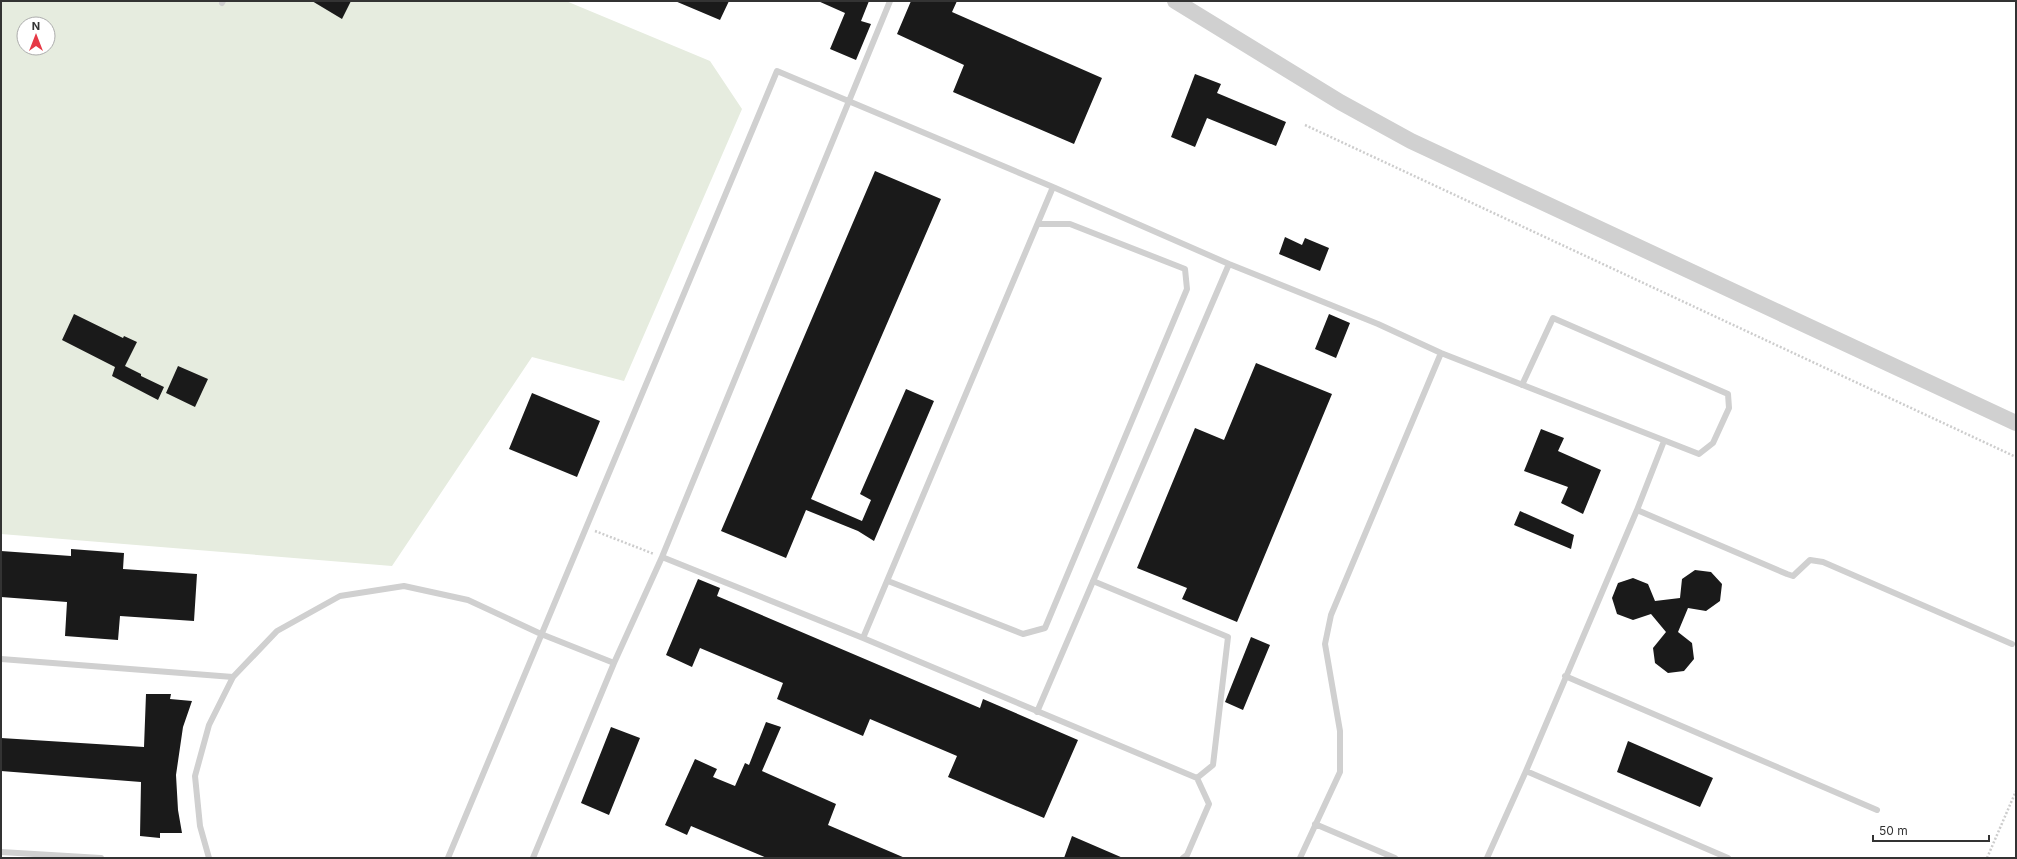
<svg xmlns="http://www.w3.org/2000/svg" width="2017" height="859" font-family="Inter,sans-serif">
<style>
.green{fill:#e6ecdf;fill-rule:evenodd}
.building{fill:#1a1a1a}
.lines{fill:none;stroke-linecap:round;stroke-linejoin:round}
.path{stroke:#cdcdcd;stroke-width:2.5;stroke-dasharray:2 2;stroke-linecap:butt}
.service{stroke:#d0d0d0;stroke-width:6}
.tertiary{stroke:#d0d0d0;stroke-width:16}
</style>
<rect width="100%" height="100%" fill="#fff"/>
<path class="green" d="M1,1H566L710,61L742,109L624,381L532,357L392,566L1,534ZM24,24H48V48H24Z"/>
<path class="building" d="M312,1H351L342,19Z
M675,1H729L720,20Z
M818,1H869L861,21L871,24L856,60L830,49L845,13Z
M911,1H957L952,12L1102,78L1074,144L953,92L964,65L897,34Z
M1195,74L1221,84L1217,93L1286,122L1276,146L1207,118L1195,147L1171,137Z
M875,171L941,199L811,499L862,521L871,500L860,494L906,389L934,401L874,541L858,531L806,510L786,558L721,531Z
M1285,237L1302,245L1305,238L1329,248L1320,271L1279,254Z
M74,314L123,338L124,336L137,342L125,366L141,374V376L164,387L158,400L112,376L115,367L62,340Z
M1329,314L1350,323L1336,358L1315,349Z
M1256,363L1332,394L1237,622L1182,599L1187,588L1137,568L1195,428L1224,440Z
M178,366L208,379L195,407L166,393Z
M532,393L600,421L577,477L509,449Z
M1541,429L1564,438L1558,451L1601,470L1583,514L1561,503L1568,487L1524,471Z
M1520,511L1574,535L1571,549L1514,525Z
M71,549L124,553L123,569L197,574L194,621L120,616L118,640L65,636L67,602L1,597V551L71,556Z
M1695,570L1711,572L1722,584L1720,601L1706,611L1688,608L1678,632L1692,643L1694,659L1684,671L1668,673L1655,663L1653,648L1666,632L1651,614L1633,620L1617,614L1612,598L1618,583L1633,578L1648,584L1655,601L1680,598L1682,579Z
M698,579L720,588L717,596L980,708L983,699L1078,740L1044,818L948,777L957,756L870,719L863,736L777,699L783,683L700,648L692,667L666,655Z
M1251,637L1270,645L1243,710L1225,702Z
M146,694H171L170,699L192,701L183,727L176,775L178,810L182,833H160V838L140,836L141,782L1,771V738L144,747Z
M766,722L781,727L762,771L836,804L828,825L905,858H767L691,826L687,835L665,825L695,759L717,769L713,777L735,786L745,763L749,765Z
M611,727L640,738L609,815L581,803Z
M1628,741L1713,778L1700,807L1617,772Z
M1072,836L1123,858H1064Z"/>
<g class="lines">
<path class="path" d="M1305,125L2016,457
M595,531L654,554
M1987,858L2016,791"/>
<path class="service" d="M222,3L223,1
M1637,510L1787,574L1793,576L1810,560L1823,562L2012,644
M662,557L863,638L1197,778L1209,804L1187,855L1183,858
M888,581L1023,634L1045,628L1187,289L1185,269L1070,224H1038
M1093,581L1228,637L1213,765L1197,778
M863,638L1053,187
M1,659L233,677
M1565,676L1877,810
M1037,712L1229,264
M1526,771L1728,858
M1315,824L1395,858
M1,852L101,858
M209,858L200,826L195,776L209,725L233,677L277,631L340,596L404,586L468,600L541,634L614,663
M448,858L777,71L1053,187L1229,264L1378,324L1441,353L1699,454L1713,443L1729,408L1728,394L1553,318L1522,385
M533,858L614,663L662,557L890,1
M1300,858L1340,772V731L1325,644L1331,615L1441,353
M1487,858L1526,771L1637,510L1664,441"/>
<path class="tertiary" d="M1175,1L1340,102L1411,141L2016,423"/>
</g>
<rect width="2017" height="859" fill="none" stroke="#333333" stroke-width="4"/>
<g transform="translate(36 36)"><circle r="19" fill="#ffffff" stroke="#adadad"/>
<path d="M0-3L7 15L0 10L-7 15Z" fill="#e63946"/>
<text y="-6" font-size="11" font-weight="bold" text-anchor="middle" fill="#333333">N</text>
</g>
<path d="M1873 835v6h116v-6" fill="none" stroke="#333333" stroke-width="2"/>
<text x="1879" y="835" font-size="12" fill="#333333" stroke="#ffffff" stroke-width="3" paint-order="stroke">50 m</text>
</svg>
